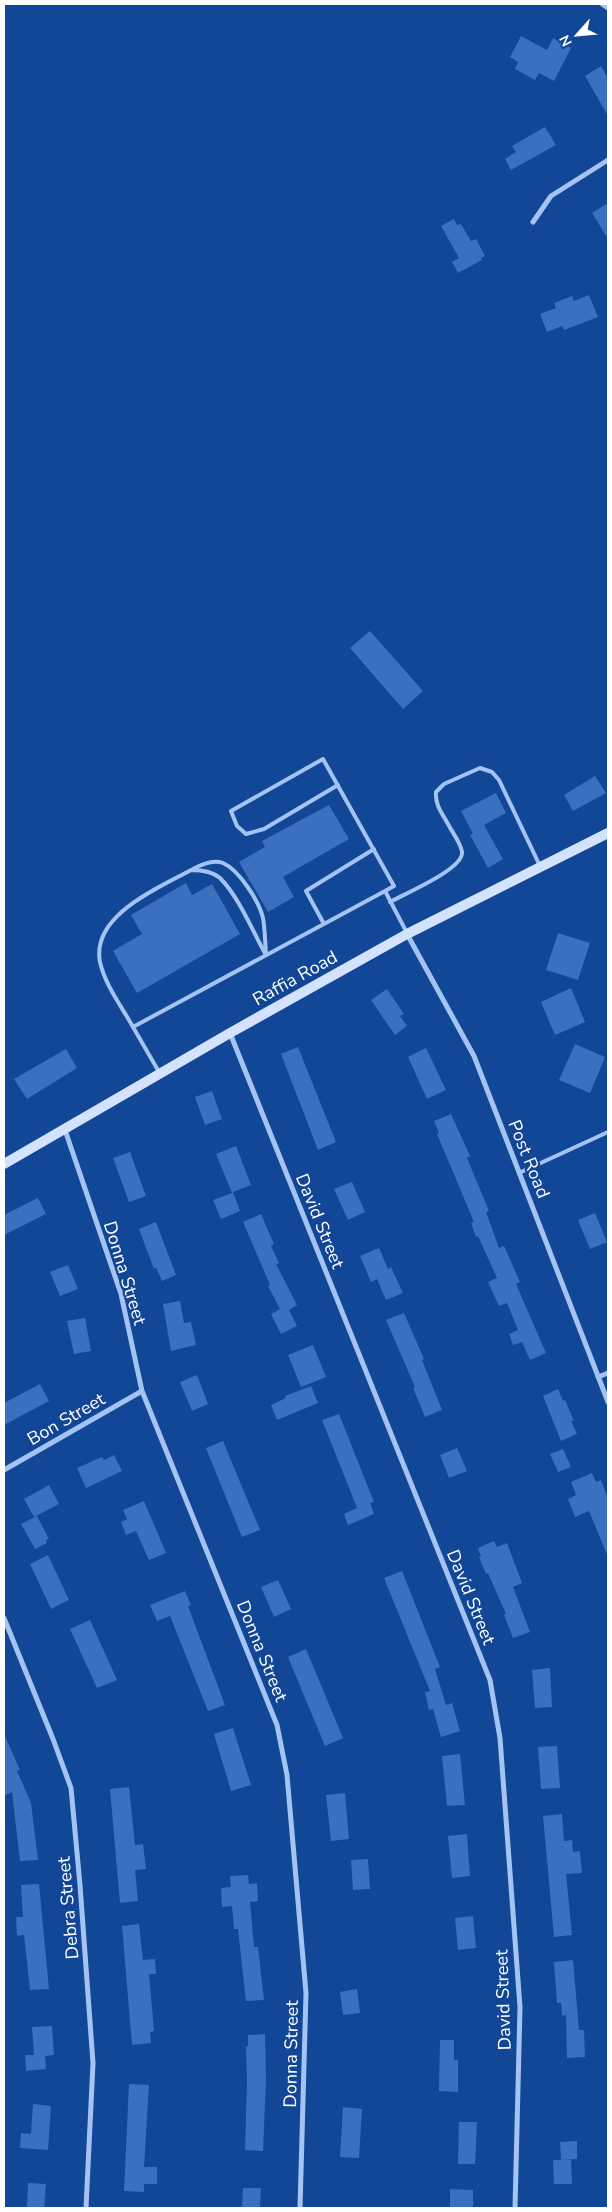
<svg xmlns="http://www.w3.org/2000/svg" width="612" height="2212" font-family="'Nunito Sans',sans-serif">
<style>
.building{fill:#3b70bf}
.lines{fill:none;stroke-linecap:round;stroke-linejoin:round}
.service{stroke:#a3c3f3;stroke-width:4}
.minor{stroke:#a3c3f3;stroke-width:5}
.secondary{stroke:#d3e3fd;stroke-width:10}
.labels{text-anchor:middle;stroke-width:4.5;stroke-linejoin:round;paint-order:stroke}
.street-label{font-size:18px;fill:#fff;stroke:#124697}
</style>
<rect width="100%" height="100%" fill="#124697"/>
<path class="building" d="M521,36L547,50L553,38L571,48L554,81L539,73L535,80L515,69L518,62L510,57Z
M601,66L608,79V116L585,76Z
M545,127L556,145L511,170L505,159L516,152L512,146Z
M608,203V239L592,213Z
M454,219L457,225L461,224L471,241L476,239L485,256L481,258L482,260L458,273L452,262L459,258L441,226Z
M589,295L598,317L564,330L562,326L547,332L540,314L556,308L554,303L572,296L574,301Z
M370,631L423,691L403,709L350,648Z
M595,776L606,793L573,811L564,795Z
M496,793L506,813L484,825L503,859L488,868L470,835L473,834L461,811Z
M329,805L349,839L283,877L294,897L268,912L239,862L265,847L262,841Z
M186,883L192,895L212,884L240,934L137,993L113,951L142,934L131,915Z
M558,933L590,943L578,980L546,970Z
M571,988L585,1022L555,1035L541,1002Z
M387,989L404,1014L400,1016L407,1026L395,1035L371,1000Z
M575,1044L605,1057L590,1093L559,1080Z
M298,1047L336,1142L318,1150L281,1054Z
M426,1048L446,1090L427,1099L408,1057Z
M66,1049L77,1068L27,1099L14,1079Z
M212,1091L222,1119L205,1125L195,1097Z
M451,1114L470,1156L467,1158L489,1211L486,1212L499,1248L504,1246L520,1282L516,1284L546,1353L530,1360L522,1342L513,1345L509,1334L518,1330L507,1303L499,1306L488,1282L497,1278L478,1236L476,1237L471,1223L474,1222L437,1134L439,1133L434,1121Z
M236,1146L251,1185L233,1192L240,1211L221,1219L213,1200L232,1193L216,1154Z
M130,1152L146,1196L129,1202L113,1158Z
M352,1182L365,1212L348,1220L334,1189Z
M38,1198L46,1214L4,1235V1215Z
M595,1213L607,1242L590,1249L578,1220Z
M261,1214L274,1244L271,1246L279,1263L276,1264L297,1305L289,1310L297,1326L281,1334L271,1314L280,1309L268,1286L270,1285L243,1222Z
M156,1222L176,1275L162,1281L156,1267L154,1269L139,1229Z
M379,1248L388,1269L391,1267L403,1293L386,1300L377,1279L371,1282L360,1256Z
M68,1265L78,1289L60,1296L50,1272Z
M180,1301L184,1323L191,1322L196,1345L171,1351L163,1304Z
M404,1313L424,1359L422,1360L442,1410L425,1417L413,1388L415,1387L386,1320Z
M85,1318L91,1351L74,1354L67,1321Z
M313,1345L326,1377L301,1387L288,1355Z
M197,1375L208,1404L192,1411L180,1382Z
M40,1384L49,1401L4,1425V1403Z
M311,1386L318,1403L277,1420L271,1405L286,1398L285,1396Z
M558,1389L563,1401L565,1400L574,1421H571L577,1434L561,1441L543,1396Z
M339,1414L374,1502L370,1503L374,1514L348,1525L344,1514L357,1508L322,1420Z
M223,1441L260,1530L242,1537L206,1448Z
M457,1448L467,1471L449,1478L440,1455Z
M563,1449L571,1467L558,1472L550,1454Z
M114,1455L122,1471L86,1488L77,1468L102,1457L104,1460Z
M592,1473L596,1482L601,1480L608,1499V1557L589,1511L575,1517L568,1499L576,1495L571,1482Z
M49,1485L59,1504L34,1517L24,1499Z
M144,1501L166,1553L149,1560L136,1531L126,1535L121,1522L127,1519L123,1510Z
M37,1516L49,1539L46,1540L47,1543L35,1549L21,1524Z
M494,1541L497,1547L507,1543L522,1583L513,1587L530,1632L513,1638L504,1615L506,1614L488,1573L486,1574L479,1557L481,1556L478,1548Z
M48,1555L69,1600L51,1609L30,1564Z
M402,1571L440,1667L435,1669L446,1705L452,1703L460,1731L441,1737L433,1709L429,1710L425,1692L430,1691L384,1578Z
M278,1580L291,1609L274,1617L261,1587Z
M185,1591L191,1605L188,1606L225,1705L208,1711L170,1616L157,1621L150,1605Z
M90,1620L117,1680L97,1688L70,1629Z
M306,1649L343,1738L325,1746L288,1657Z
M550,1668L552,1707L535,1708L532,1670Z
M233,1728L251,1785L231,1791L214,1734Z
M4,1734L20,1770L17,1771L31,1803L38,1860L20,1861L12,1792L4,1796Z
M557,1746L560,1788L541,1789L538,1747Z
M460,1754L465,1805L447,1806L442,1756Z
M129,1787L135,1845L143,1844L146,1869L135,1870L138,1901L120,1903L110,1789Z
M345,1793L349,1839L331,1841L326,1795Z
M562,1814L564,1841L572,1840L573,1852L580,1851L582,1873L566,1874L572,1935L554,1937L543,1816Z
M467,1834L470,1876L452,1878L448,1836Z
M368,1859L370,1889L353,1890L351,1860Z
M248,1875L249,1884L257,1883L258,1901L250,1902L254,1947H258L264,2000L246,2001L238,1929H234L232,1906L222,1907L221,1888L231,1887L230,1876Z
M39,1884L49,1989L30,1990L24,1935L17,1936L16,1917H23L21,1885Z
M473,1916L476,1948L458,1950L455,1918Z
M139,1924L143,1960L155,1959L156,1974H149L154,2031L150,2032L151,2043L132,2045L122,1926Z
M573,1960L579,2030H584L585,2057L567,2058L566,2015L562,2016L561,2003H557L554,1962Z
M357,1989L360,2013L343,2015L340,1992Z
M52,2026L54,2055L45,2056L46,2069L26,2071L25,2055H34L32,2027Z
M265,2034L266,2080L263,2151L245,2150L247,2081L246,2047L248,2046V2035Z
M440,2040H454V2060H458V2092L439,2091Z
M129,2084L149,2085L144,2167H157V2184H144V2192L124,2191Z
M33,2104L51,2106L48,2150L20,2148L21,2133L31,2134Z
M343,2107L362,2109L359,2158L340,2157Z
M459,2122H477L475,2164H458Z
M577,2141V2159L561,2160L560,2142Z
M553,2160H571L572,2184H554Z
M28,2183L46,2184L44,2208H27Z
M243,2188H261L260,2208H242Z
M450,2189L473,2190V2208H450Z"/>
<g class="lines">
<path class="service" d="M338,785L264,829L246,834L237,826L231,811L323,759L394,886L385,891
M193,869C202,864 213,859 223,863C239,870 259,901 263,918C265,929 265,942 266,953
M390,902C404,894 464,869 462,852C461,843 452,832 448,824C442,813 435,805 436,792L444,784L480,768L492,772L499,780L540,866
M324,924L306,891L374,849
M133,1027C122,1007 105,985 100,962C91,915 159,888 191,870C201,870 212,871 220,878C239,897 253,932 266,955
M159,1072L133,1027L385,891L407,933
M519,1173L608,1132"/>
<path class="minor" d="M602,4L608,8
M533,222L551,196L608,160
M407,934L474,1056L608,1402
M230,1033L490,1680L500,1738L520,2007L515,2208
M65,1130L121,1294L142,1391L277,1725L287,1775L306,1993L300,2208
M598,1377L608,1373
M4,1470L142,1391
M4,1618L53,1739L71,1788L80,1885L93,2063L86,2208"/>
<path class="secondary" d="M4,1164L230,1033L407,934L608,833"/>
</g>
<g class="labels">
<g class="street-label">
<text transform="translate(295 978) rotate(-29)" y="6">Raffia Road</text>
<text transform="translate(529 1159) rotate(68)" y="6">Post Road</text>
<text transform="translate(320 1221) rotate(68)" y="6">David Street</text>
<text transform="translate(125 1273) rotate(73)" y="6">Donna Street</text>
<text transform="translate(66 1419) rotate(-30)" y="6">Bon Street</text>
<text transform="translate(471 1597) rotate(68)" y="6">David Street</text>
<text transform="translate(262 1651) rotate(68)" y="6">Donna Street</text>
<text transform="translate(68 1908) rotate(-95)" y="6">Debra Street</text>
<text transform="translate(503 2000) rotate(-92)" y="6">David Street</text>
<text transform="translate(291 2054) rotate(-89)" y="6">Donna Street</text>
</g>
</g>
<rect width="612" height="2212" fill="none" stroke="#ffffff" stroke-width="10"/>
<g transform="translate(577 35) rotate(243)" stroke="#124697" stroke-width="4" paint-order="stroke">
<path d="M0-4L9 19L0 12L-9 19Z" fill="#ffffff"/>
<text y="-8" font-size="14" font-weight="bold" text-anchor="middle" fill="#ffffff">N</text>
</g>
</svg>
